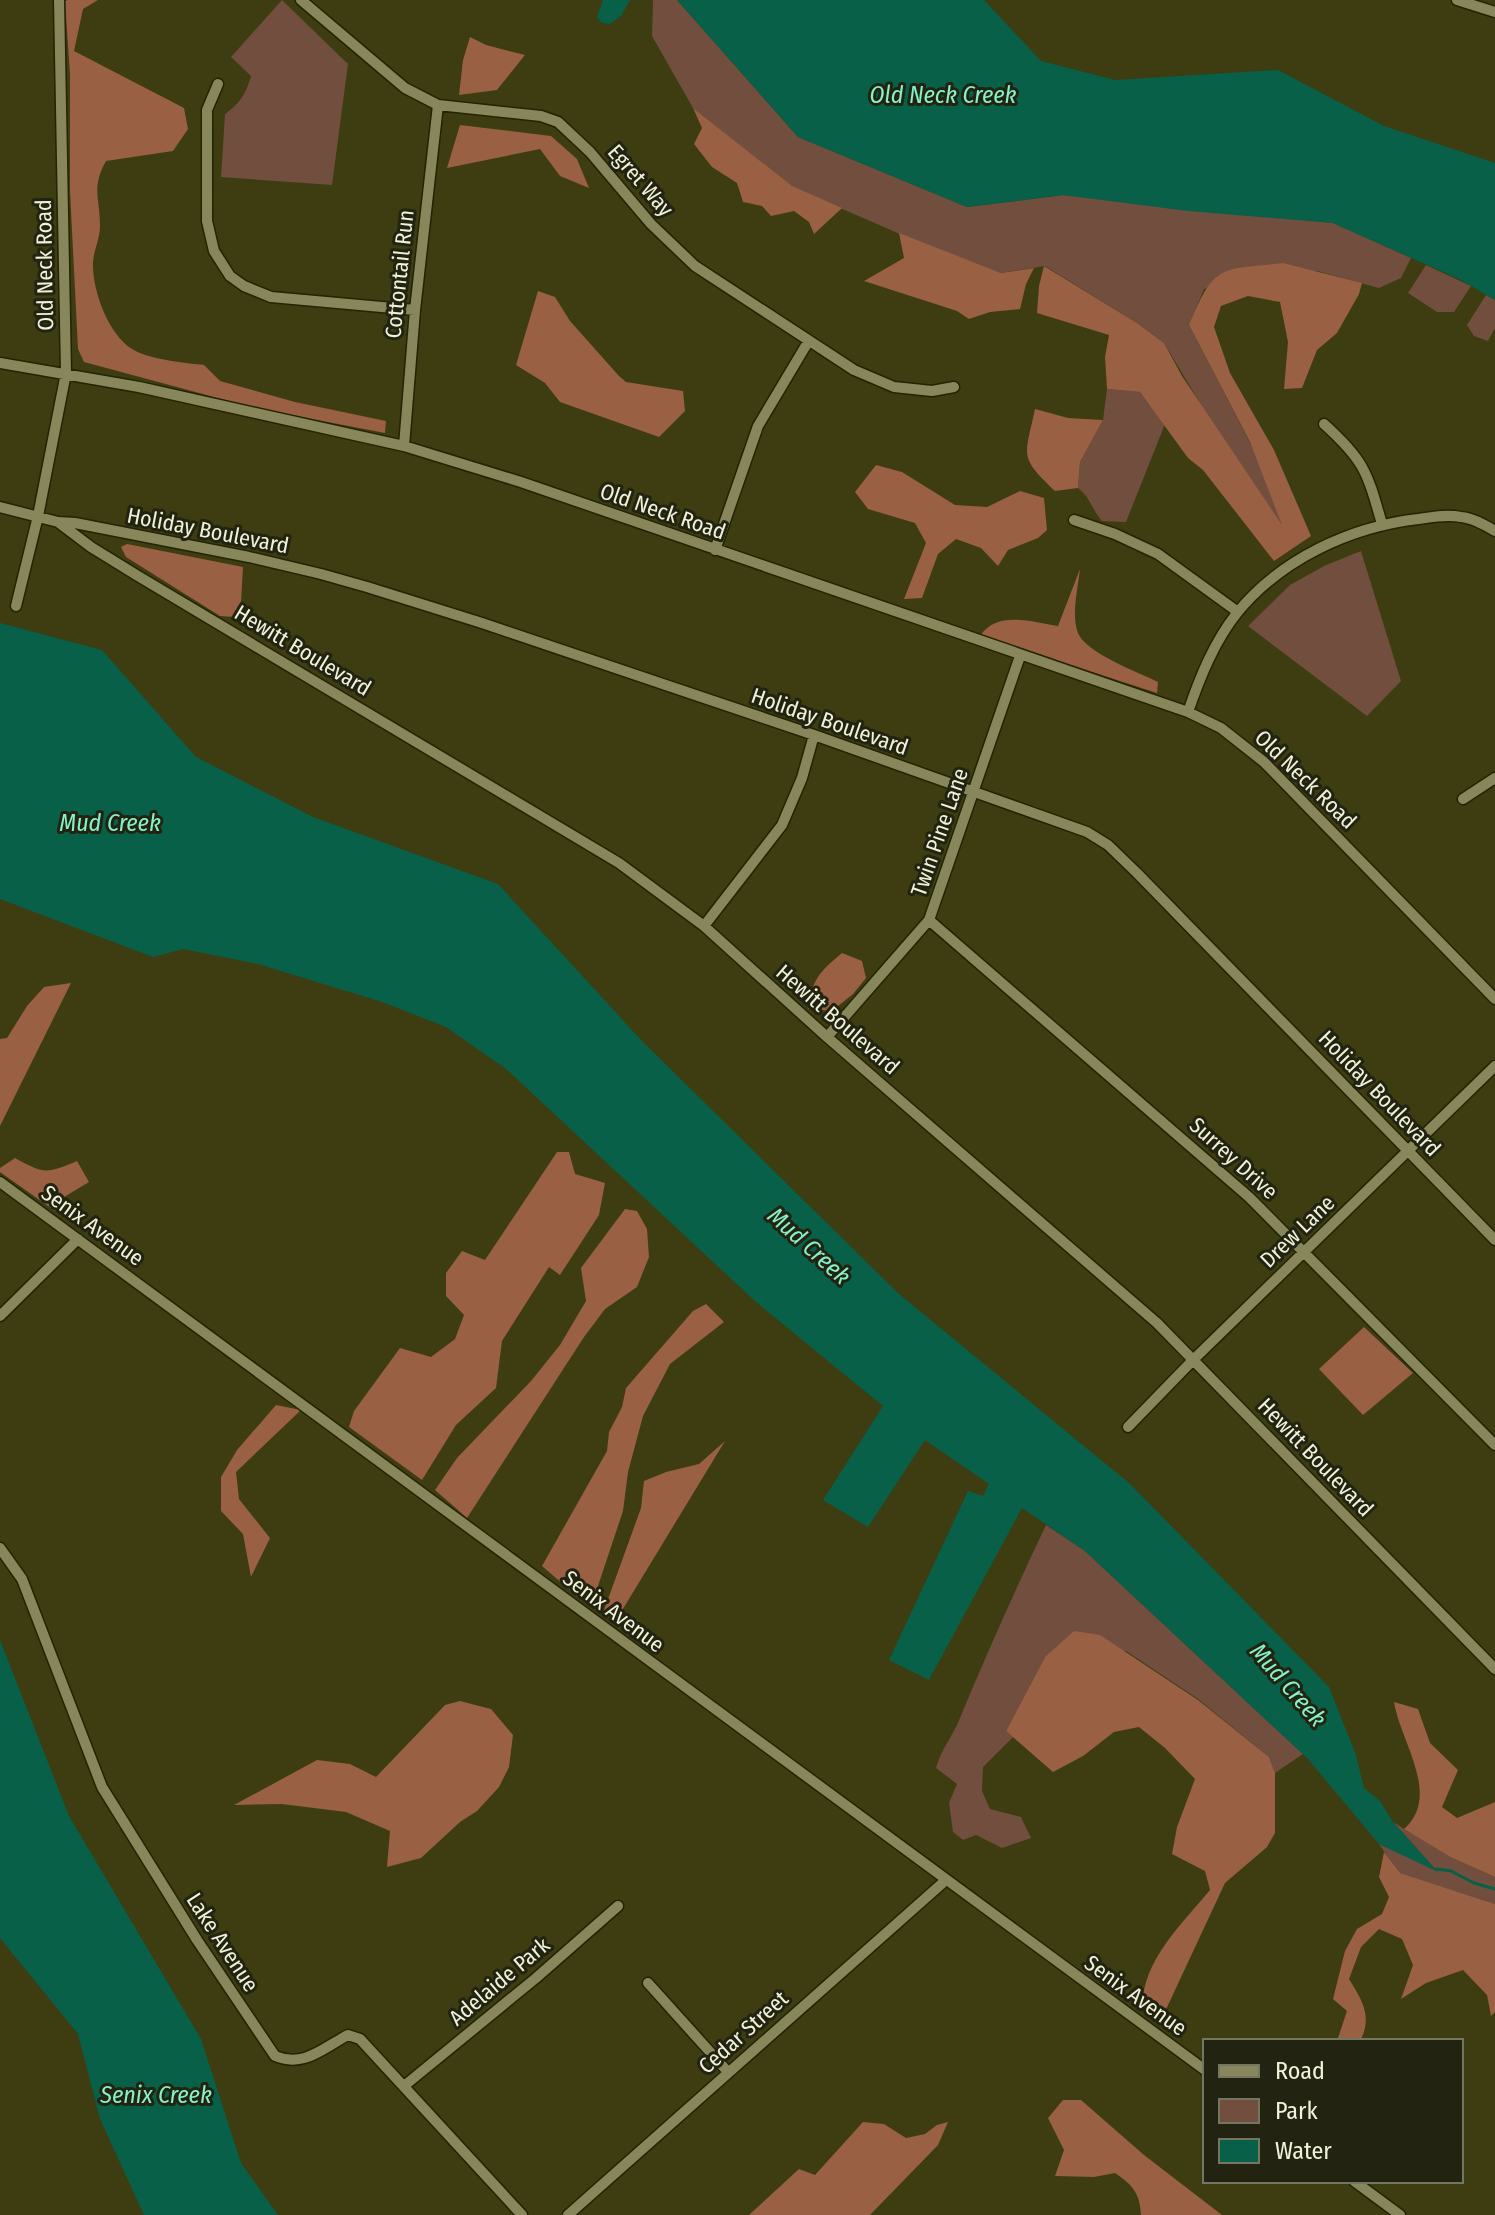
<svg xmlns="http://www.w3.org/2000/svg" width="1495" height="2215" font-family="'Fira Sans Condensed',sans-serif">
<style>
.green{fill:#714e3d}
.forest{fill:#996043}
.water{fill:#086048}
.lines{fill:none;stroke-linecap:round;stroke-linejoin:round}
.stream{stroke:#086048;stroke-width:3}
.minor-casing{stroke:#242303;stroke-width:13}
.minor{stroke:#87875b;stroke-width:10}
.labels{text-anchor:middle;stroke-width:6;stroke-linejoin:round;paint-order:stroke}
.street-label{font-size:22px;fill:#f1f2da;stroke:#232311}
.water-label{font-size:24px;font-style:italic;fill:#86f2ca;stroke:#232311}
</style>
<rect width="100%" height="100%" fill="#3e3c11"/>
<path class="green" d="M282,0L348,64L332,185L221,177L225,114C240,103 246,94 251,76L231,57Z
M653,0H677L798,137L967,207L1063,195L1333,223L1411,258L1401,278L1379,288L1317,271L1204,289L1189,325L1298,535L1286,546L1164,343L1137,323L1045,266L1001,273L909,238L792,187L693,108L652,36Z
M1426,265L1471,286L1454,312H1437L1408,293Z
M1486,295L1495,300V328L1488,341L1474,336L1467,325Z
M1107,389L1140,392L1165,424L1126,522L1102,521C1092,510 1090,497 1078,488L1080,462L1103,420Z
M1361,551L1401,681L1367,716L1248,626L1290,585L1324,566Z
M1046,1525L1085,1551L1303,1754L1275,1773L1269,1757L1198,1699L1126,1651L1045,1657L1006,1731L1013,1737L983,1767L982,1791L990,1809L1021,1817L1031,1838L1002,1848L976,1835L963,1840L953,1832L949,1803L957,1784L936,1768C941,1749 953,1736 960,1718C987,1653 1016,1588 1046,1525Z
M1393,1822L1450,1857L1495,1877V1904L1399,1873L1379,1844L1436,1870Z"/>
<path class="forest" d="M68,0H98L83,9L74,51L184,108L188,129L173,151L106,161C91,188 100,198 100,226C100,238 94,250 93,262C92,290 108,334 132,349C147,359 185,363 204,365L220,381L295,402L386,421L385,433L255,408L84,362L78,349L70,191V75L65,1Z
M470,37L486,45L525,55L497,90L459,95L463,60Z
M693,108L792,186L842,208L814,234L809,222L794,211L771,216L762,206L743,202L737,183L712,167L694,144L702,128Z
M460,125L551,136L577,159L589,188L560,176L540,149L447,168Z
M899,233L1001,273L1034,268L1026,284L1020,309L990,312L969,319L957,311L864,281L904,258Z
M1283,263L1362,283L1359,294L1337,333L1317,350L1302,388L1284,389L1288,342L1280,302L1248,296L1221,306L1214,327L1230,373L1274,450L1311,536L1274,561L1203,470L1188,458L1140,392L1107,389L1105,357L1109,335L1037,313L1039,286L1044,266L1137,323L1164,343L1182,376L1282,525L1250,442L1189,325C1215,263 1219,270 1283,263Z
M538,291L555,297L570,321L619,376L626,382L683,391L685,411L659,437L560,402L545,383L516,365Z
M1035,409L1068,418L1103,420L1080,462L1078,488L1055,491C1018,456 1025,457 1035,409Z
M876,465L902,472L955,505L987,507L1020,491L1044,498L1047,530L1038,538L1008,550L998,566L981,548L956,539L938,554L922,598L904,599L926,543L915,523L868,509L855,492Z
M127,544L243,567L241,603L235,617L220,616L126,557L121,547Z
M1080,569C1078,588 1071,615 1078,633C1086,653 1138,672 1158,682L1157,693L980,636C997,610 1032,622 1058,626Z
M842,953L862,961L866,978L853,994L832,1011L808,1009C812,980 819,972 842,953Z
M71,983L0,1126V1039L7,1038L27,1006L44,987Z
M557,1152H569L575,1174L605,1183L599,1215L560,1275L549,1267L502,1341L496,1388L456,1425L422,1480L349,1427L354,1411L400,1348L431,1357L455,1339L464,1315L446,1296V1273L462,1251L485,1260Z
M15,1158C44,1174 46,1174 77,1161L89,1182L64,1197L55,1211L0,1172V1168Z
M625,1209L637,1211L647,1229L649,1257L637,1287L605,1309L584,1337L467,1518L435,1490L457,1458L531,1381L560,1345L586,1301L581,1268Z
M706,1304L724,1322L670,1364L643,1416L628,1472L623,1511L595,1595L585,1603L542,1566L607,1451L609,1432L622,1407L626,1388L693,1311Z
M1364,1327L1413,1373L1363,1415L1319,1369Z
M276,1405L301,1410L236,1472L239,1499L270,1538L251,1577L243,1534L221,1511V1477L237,1450Z
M725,1441L615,1622L603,1613L641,1508L644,1481L666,1472L699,1464Z
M1074,1631L1100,1635L1198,1700L1269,1757L1275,1773V1833L1267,1847L1225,1883L1162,2018L1142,2007C1143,1960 1181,1925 1210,1890L1205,1871L1172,1854L1177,1827L1195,1779L1165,1748L1139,1727L1114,1732L1083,1756L1053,1772L1006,1731L1045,1657Z
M460,1701L491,1709L513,1735L509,1767L499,1787L477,1811L460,1822L421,1858L387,1867L390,1831L346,1812L282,1804L234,1805L317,1760L350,1764L376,1777L445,1705Z
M1394,1702L1418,1709L1430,1743L1458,1770L1442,1807L1457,1818L1495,1802V1877L1450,1857L1404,1829C1442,1796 1400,1741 1394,1702Z
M1384,1852L1400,1873L1495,1904V2012L1491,2016L1487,1995L1463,1970L1426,1983L1401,1999L1413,1965L1402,1939L1379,1929L1361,1947L1349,1979C1362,2000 1373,2017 1360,2041H1337L1347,2011L1333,1999L1345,1951L1357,1929L1382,1914L1389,1897L1379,1877Z
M1063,2100H1081L1144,2155L1222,2215H1141C1140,2194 1133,2185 1115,2173L1094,2177L1055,2176L1064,2150L1048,2118Z
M863,2122L884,2124L906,2138L925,2134L937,2125L948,2122L938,2145L870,2215H749L799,2169L815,2175Z"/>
<path class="water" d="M603,0H630L621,16L610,24L602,23L597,17Z
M677,0H984L1041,61L1115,80L1278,70L1384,126L1495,163V300L1461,280L1333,223L1188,211L1063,195L967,207L798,137Z
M0,623L102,650L196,757L313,817L498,884L642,1041L899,1294L1129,1483L1329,1687L1356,1755L1364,1788L1380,1801L1393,1822L1438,1872L1379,1844L1308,1759L1085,1551L1022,1508L929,1680L889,1660L968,1491L983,1496L989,1484L925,1440L868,1527L823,1500L883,1406L756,1302L506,1069L446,1027L382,1002L258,964L183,949L153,957L0,899Z
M0,1640L69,1816L201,2039L241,2163L278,2215H144L100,2119L78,2034L0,1938Z"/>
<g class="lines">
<path class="stream" d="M1436,1869L1451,1871L1474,1883L1495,1889"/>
<defs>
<path id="minor" d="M301,0L405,88L438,105L541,116L558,122L590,152L651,224L695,266L854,370L894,387L932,391L954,387
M1457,0L1495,12
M218,84L207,110V221L214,251L230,276L244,286L271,297L415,310
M0,363L139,387L404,446L521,482L1188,712L1221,728L1264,762L1495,999
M1324,424C1365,461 1367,472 1382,524
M404,446L415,310L438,105
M0,507L58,522L75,523L249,557L321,574L367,587L482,623L814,735L1087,832L1108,845L1137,873L1495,1240
M1074,520L1115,534L1158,554L1238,612
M58,522L91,547L138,576L619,863L704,926L827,1037L1157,1323L1495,1669
M715,550L758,426L808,342
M16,606L38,516L66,373L59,0
M1188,712C1200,677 1214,642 1237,613C1281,559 1350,527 1418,519C1432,517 1447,514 1461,517C1473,518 1485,525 1495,531
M1463,799L1495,778
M929,920L1249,1197L1495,1445
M704,926L782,825L802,778L814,735
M827,1037L929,920L1020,656
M0,1182L1205,2070
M0,1316L78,1239
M1128,1427L1193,1360L1495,1066
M0,1548L22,1579L102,1787L197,1940L275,2056C304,2068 323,2048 348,2035L360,2039L522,2215
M648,1983L728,2072
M404,2086L536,1978L618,1906
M1354,2181L1400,2215
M568,2215L946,1880"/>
</defs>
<use href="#minor" class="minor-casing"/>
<use href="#minor" class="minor"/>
</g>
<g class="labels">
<g class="street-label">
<text transform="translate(641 180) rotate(49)" y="8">Egret Way</text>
<text transform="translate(44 265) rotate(-91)" y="8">Old Neck Road</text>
<text transform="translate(399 274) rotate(-84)" y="8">Cottontail Run</text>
<text transform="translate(663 511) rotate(19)" y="8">Old Neck Road</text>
<text transform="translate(208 530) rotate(11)" y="8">Holiday Boulevard</text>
<text transform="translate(303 650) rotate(31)" y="8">Hewitt Boulevard</text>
<text transform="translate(830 721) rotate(19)" y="8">Holiday Boulevard</text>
<text transform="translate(1306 779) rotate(44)" y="8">Old Neck Road</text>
<text transform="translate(939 832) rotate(-71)" y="8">Twin Pine Lane</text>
<text transform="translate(838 1019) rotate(41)" y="8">Hewitt Boulevard</text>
<text transform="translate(1380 1093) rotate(46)" y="8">Holiday Boulevard</text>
<text transform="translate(1234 1158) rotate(42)" y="8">Surrey Drive</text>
<text transform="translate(93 1225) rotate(36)" y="8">Senix Avenue</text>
<text transform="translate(1297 1231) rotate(-44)" y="8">Drew Lane</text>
<text transform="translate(1316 1457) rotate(46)" y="8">Hewitt Boulevard</text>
<text transform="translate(614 1611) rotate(37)" y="8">Senix Avenue</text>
<text transform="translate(223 1942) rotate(57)" y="8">Lake Avenue</text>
<text transform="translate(499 1981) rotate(-40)" y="8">Adelaide Park</text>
<text transform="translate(1136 1995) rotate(36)" y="8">Senix Avenue</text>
<text transform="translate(743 2032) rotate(-42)" y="8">Cedar Street</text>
</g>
<g class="water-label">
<text x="943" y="103">Old Neck Creek</text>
<text x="110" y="831">Mud Creek</text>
<text transform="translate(809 1246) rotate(42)" y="8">Mud Creek</text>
<text transform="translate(1288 1685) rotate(49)" y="8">Mud Creek</text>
<text x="156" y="2103">Senix Creek</text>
</g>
</g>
<rect x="1203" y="2039" width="260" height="144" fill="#232311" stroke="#757661" stroke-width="2"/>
<rect x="1219" y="2065" width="40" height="12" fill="#87875b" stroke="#757661" stroke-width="2"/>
<text x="1275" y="2079" font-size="24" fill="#f1f2da">Road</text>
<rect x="1219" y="2099" width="40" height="24" fill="#714e3d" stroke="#757661" stroke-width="2"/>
<text x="1275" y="2119" font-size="24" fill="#f1f2da">Park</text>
<rect x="1219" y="2139" width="40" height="24" fill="#086048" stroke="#757661" stroke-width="2"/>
<text x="1275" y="2159" font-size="24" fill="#f1f2da">Water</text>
</svg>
